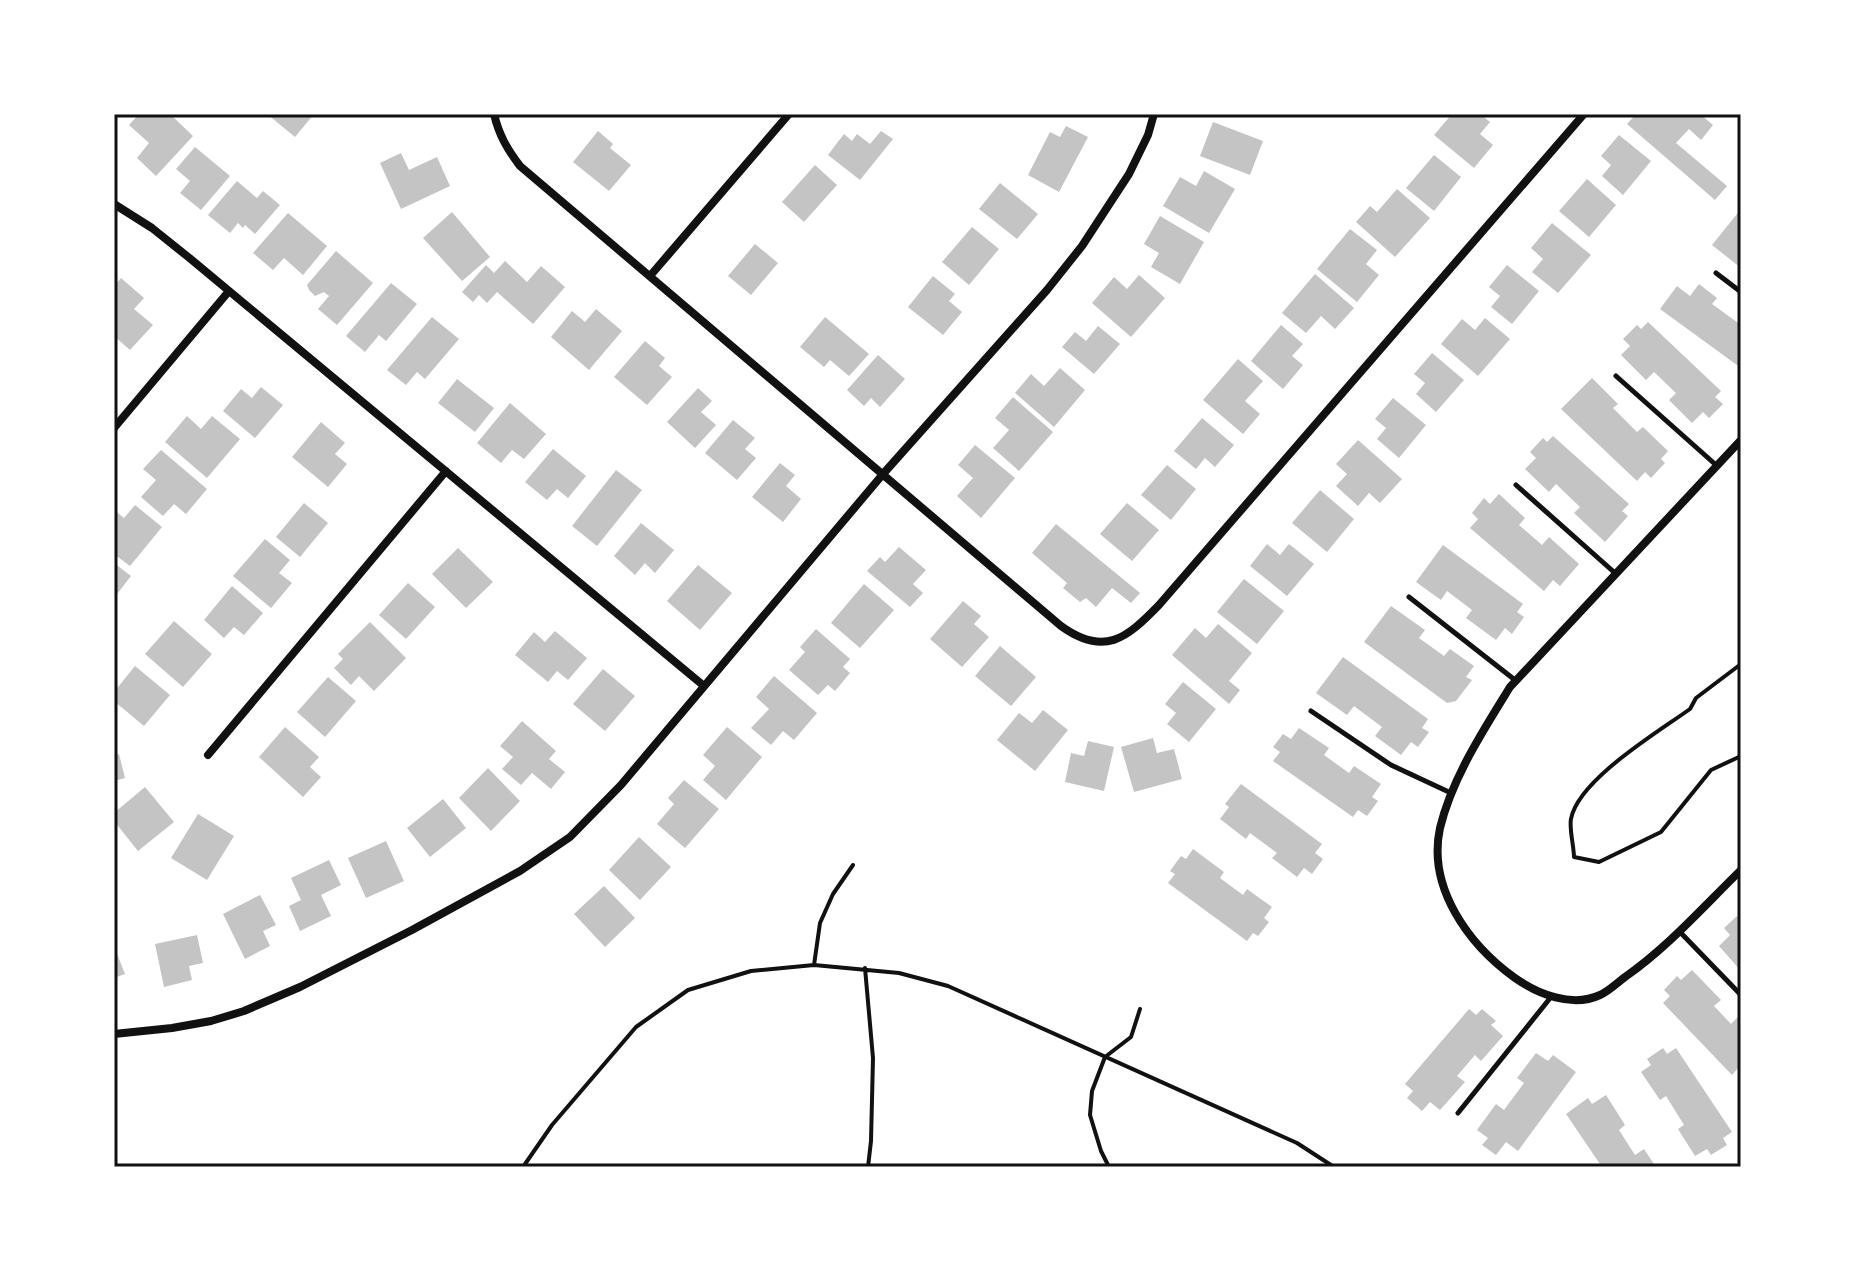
<svg xmlns="http://www.w3.org/2000/svg" width="1855" height="1281" font-family="'Asap Condensed',sans-serif">
<style>
.building{fill:#c4c4c4}
.lines{fill:none;stroke-linecap:round;stroke-linejoin:round}
.path{stroke:#111;stroke-width:4}
.service{stroke:#111;stroke-width:5}
.minor{stroke:#111;stroke-width:8}
.neatline{fill:none;stroke:#111;stroke-width:3}
</style>
<rect width="100%" height="100%" fill="#fff"/>
<path class="building" d="M139,114H170L193,136L156,176L137,158L149,143L129,125Z
M267,114H314L295,137Z
M1452,114H1480L1490,122L1480,134L1493,145L1474,168L1434,135Z
M1636,114H1700L1713,125L1701,140L1689,129L1676,143L1727,186L1715,200L1627,124Z
M1213,122L1263,141L1250,175L1200,156Z
M1066,126L1088,137L1059,192L1028,175L1050,132L1060,137Z
M598,131L613,144L610,148L631,165L609,191L573,162Z
M881,131L893,139L860,180L828,155L844,134L852,141L857,134L870,144Z
M1619,135L1651,161L1623,195L1602,176L1611,165L1601,156Z
M195,147L230,176L201,210L180,193L190,181L176,169Z
M401,153L409,170L437,157L450,186L401,209L380,163Z
M1434,155L1461,177L1434,211L1406,188Z
M815,165L837,185L804,222L782,202Z
M1204,171L1235,189L1209,233L1163,206L1180,177L1196,186Z
M1587,179L1616,205L1589,237L1559,211Z
M237,181L257,198L263,191L280,205L255,234L245,225L243,228L238,223L230,233L208,215Z
M1000,183L1038,214L1017,239L979,209Z
M1397,189L1430,218L1395,257L1356,222L1370,206L1377,212Z
M1741,209V268L1712,245Z
M452,212L490,257L462,281L423,238Z
M288,213L327,246L303,275L284,258L273,270L253,253Z
M1160,216L1204,242L1180,284L1151,267L1159,253L1144,244Z
M1552,223L1591,255L1558,293L1532,272L1543,259L1531,248Z
M972,227L999,249L969,285L942,262Z
M1350,229L1377,250L1366,264L1379,275L1357,302L1317,269Z
M755,244L778,263L751,295L728,276Z
M336,251L373,283L337,325L318,309L329,296L324,292L315,296L309,290L307,285Z
M505,261L527,282L541,266L565,287L533,324L497,292L487,303L479,295L473,302L462,292L486,265L494,273Z
M1507,265L1539,291L1512,324L1491,307L1500,296L1489,287Z
M1315,274L1354,308L1335,329L1321,316L1306,333L1282,313Z
M1139,275L1165,298L1131,337L1092,303L1114,277L1127,289Z
M933,276L955,294L949,301L962,312L943,335L908,307Z
M121,278L144,298L134,309L153,325L130,350L114,336V286Z
M391,283L417,304L386,341L379,335L365,352L346,336Z
M1699,284L1717,298L1712,304L1741,325V368L1660,309L1677,286L1690,296Z
M596,309L622,331L589,370L551,337L572,311L585,322Z
M432,317L459,339L425,379L417,372L406,385L387,370Z
M825,317L869,354L849,376L830,360L824,367L800,347Z
M1485,318L1510,339L1478,376L1441,344L1462,319L1475,330Z
M1648,322L1721,391L1715,397L1723,404L1709,418L1703,412L1692,423L1669,400L1676,393L1654,372L1646,380L1621,355L1630,346L1623,339L1637,325L1641,329Z
M1281,325L1303,344L1292,356L1303,365L1283,389L1251,361Z
M1098,326L1120,344L1094,374L1062,347L1075,332L1086,341Z
M645,341L665,358L659,366L672,377L647,405L614,377Z
M1432,353L1464,380L1436,412L1416,394L1425,383L1414,374Z
M878,355L905,379L880,407L871,398L864,406L847,390Z
M1238,359L1263,381L1245,401L1260,414L1243,434L1203,400Z
M1060,368L1085,390L1054,427L1015,393L1031,374L1044,386Z
M1592,378L1618,404L1613,408L1637,432L1643,427L1668,451L1661,459L1665,463L1651,478L1645,472L1637,481L1561,409Z
M457,379L494,408L475,432L438,403Z
M261,387L283,405L255,438L223,411L241,389L252,398Z
M698,388L712,401L701,412L716,425L695,448L667,422Z
M1013,397L1053,432L1019,471L993,448L1009,430L995,418Z
M1393,398L1426,425L1399,458L1377,439L1386,428L1375,419Z
M510,403L546,434L524,459L512,450L501,463L477,443Z
M187,416L201,429L212,416L240,439L207,478L165,442Z
M1202,418L1234,445L1215,467L1205,458L1196,469L1174,451Z
M733,420L755,438L745,449L756,458L737,480L705,453Z
M321,422L345,443L335,454L347,464L328,487L292,457Z
M1553,436L1629,504L1622,511L1628,516L1605,542L1574,513L1580,507L1556,484L1549,492L1525,469L1536,458L1530,452L1543,438L1547,442Z
M1358,440L1402,479L1380,503L1369,493L1358,506L1336,486L1347,474L1336,464Z
M975,445L1015,478L981,518L957,496L973,478L958,465Z
M553,449L586,476L568,498L557,489L547,500L525,482Z
M161,450L207,489L186,514L174,504L163,516L141,497L156,480L143,469Z
M780,463L795,475L786,486L801,499L783,522L752,497Z
M1167,465L1196,489L1171,520L1141,495Z
M616,470L642,490L597,546L572,526Z
M1320,490L1354,519L1327,552L1292,523Z
M1499,494L1525,518L1519,525L1542,545L1549,537L1579,564L1560,586L1553,580L1544,591L1470,528L1478,519L1472,513L1484,498L1490,504Z
M304,503L328,523L300,557L276,537Z
M1127,503L1159,530L1132,561L1100,534Z
M135,505L162,527L130,566L114,554V510L124,518Z
M641,523L674,550L655,573L645,563L635,575L614,556Z
M1056,524L1140,593L1131,603L1112,588L1096,607L1086,598L1080,602L1063,588L1067,583L1032,553Z
M265,539L290,560L279,573L292,583L271,608L233,576Z
M1267,544L1280,555L1289,544L1314,564L1287,596L1250,566Z
M1443,545L1523,604L1517,612L1524,617L1512,634L1505,628L1496,640L1466,618L1472,610L1447,591L1441,600L1416,582Z
M899,547L926,570L913,584L923,593L910,607L867,571L880,557L885,562Z
M458,548L493,582L466,608L432,574Z
M114,563L131,576L114,598Z
M698,565L732,593L700,630L667,601Z
M1244,579L1284,611L1257,644L1217,612Z
M408,583L435,607L406,639L379,615Z
M864,584L894,610L860,648L831,623Z
M232,586L263,613L244,635L234,627L224,638L204,620Z
M963,601L981,616L974,624L989,637L962,667L930,639Z
M1391,606L1425,630L1419,638L1444,656L1450,649L1474,666L1466,677L1472,680L1456,701L1447,703L1364,642Z
M174,621L212,654L183,687L145,654Z
M370,622L406,658L374,691L359,676L351,685L334,668L343,659L338,654Z
M1218,624L1252,653L1229,681L1240,690L1229,704L1172,655L1195,628L1206,638Z
M816,629L850,659L843,667L850,673L835,691L828,685L818,695L789,670L805,652L800,647Z
M555,631L587,658L568,680L557,671L548,682L515,655L534,632L545,642Z
M1000,646L1036,677L1011,706L975,676Z
M1343,657L1428,719L1422,728L1429,732L1418,747L1411,742L1401,755L1375,736L1382,727L1354,706L1347,715L1316,693Z
M135,666L170,695L144,726L114,701V692Z
M603,669L635,696L605,731L573,704Z
M774,676L817,713L794,740L783,731L771,745L751,728L769,709L756,697Z
M328,677L356,701L325,737L297,712Z
M1183,682L1216,709L1189,742L1167,724L1176,713L1165,704Z
M1043,710L1068,730L1035,771L997,740L1019,713L1032,723Z
M522,721L556,751L549,759L565,772L551,789L532,773L521,785L502,769L513,757L500,746Z
M285,727L319,757L310,767L321,777L303,797L259,757Z
M727,727L762,757L726,800L703,780L715,766L703,755Z
M1299,728L1329,748L1324,755L1349,773L1354,766L1381,784L1372,797L1378,801L1367,816L1358,810L1353,817L1273,761L1280,752L1273,747L1283,734L1291,739Z
M1153,738L1157,753L1174,749L1182,779L1134,792L1121,747Z
M1088,741L1114,747L1104,791L1065,782L1071,753L1084,756Z
M119,754L125,778L114,781V756Z
M488,768L520,801L491,831L459,798Z
M684,780L719,809L685,848L657,824L674,804L668,798Z
M1241,784L1322,844L1315,853L1323,859L1312,874L1304,868L1297,877L1272,858L1277,853L1250,833L1246,839L1220,819L1229,807L1225,804Z
M145,787L174,822L138,851L114,821V813Z
M443,799L466,828L430,857L407,828Z
M198,814L234,836L207,880L171,858Z
M639,837L671,867L640,900L609,870Z
M386,841L404,881L366,898L348,858Z
M1193,849L1224,872L1220,878L1243,895L1247,889L1272,907L1264,918L1269,922L1258,936L1253,933L1247,941L1168,883L1175,874L1170,871L1181,856L1186,859Z
M329,860L341,885L321,895L331,916L300,931L289,906L301,900L291,878Z
M604,886L635,918L605,947L574,914Z
M260,895L276,925L263,931L270,946L245,959L223,914Z
M1737,916L1741,921V971L1719,946L1730,935L1724,928Z
M197,935L203,963L189,966L192,980L164,987L155,944Z
M114,946L125,974L114,978Z
M1692,970L1721,1000L1714,1006L1731,1024L1740,1015L1741,1017V1069L1739,1067L1732,1075L1663,1003L1670,996L1664,990L1677,976L1681,980Z
M1469,1009L1476,1015L1482,1009L1496,1021L1491,1025L1503,1036L1481,1061L1475,1055L1457,1076L1465,1082L1440,1110L1430,1102L1422,1111L1407,1098L1413,1091L1405,1084Z
M1663,1048L1667,1054L1676,1048L1732,1132L1723,1138L1727,1145L1711,1155L1707,1149L1695,1156L1678,1129L1684,1125L1666,1096L1660,1100L1641,1072L1651,1065L1647,1059Z
M1536,1053L1548,1061L1553,1055L1576,1072L1518,1151L1506,1142L1496,1155L1482,1145L1488,1138L1477,1130L1496,1104L1504,1110L1524,1083L1517,1078Z
M1606,1095L1625,1125L1619,1130L1635,1155L1644,1149L1656,1167H1602L1566,1114L1588,1098L1592,1104Z"/>
<g class="lines">
<path class="path" d="M1741,664L1696,698L1690,709C1658,732 1578,780 1571,819C1569,828 1574,847 1574,857L1599,862L1661,832L1711,770L1741,756
M814,965L820,923L833,894L853,865
M865,968L873,1058L871,1141L868,1167
M523,1167L552,1125L636,1027L688,990L751,971L814,965L899,973L948,986L1297,1143L1334,1167
M1109,1167L1101,1151L1090,1115L1092,1091L1105,1057L1131,1037L1140,1009"/>
<path class="service" d="M1716,273L1741,292
M1616,376L1716,465
M1516,485L1615,573
M1409,597L1515,680
M1311,711L1391,765L1451,793
M1679,931L1741,995
M1458,1113L1551,997"/>
<path class="minor" d="M494,114C499,135 507,149 520,166L1061,626C1104,657 1126,639 1159,605L1584,114
M114,204L152,228L187,256L704,686
M650,276L789,114
M114,428L229,291
M1741,440L1510,687C1483,731 1452,778 1440,828C1427,888 1469,945 1515,978C1538,994 1572,1008 1600,995C1609,991 1617,983 1625,977C1668,947 1703,907 1741,870
M208,755L446,471
M114,1034L172,1028L211,1021L244,1011L300,987L412,930L520,871L570,837L621,785L883,474L1047,290L1082,246L1129,174L1148,135L1154,114"/>
</g>
<rect width="1855" height="1281" fill="none" stroke="#ffffff" stroke-width="232"/>
<rect x="116" y="116" width="1623" height="1049" class="neatline"/>
</svg>
